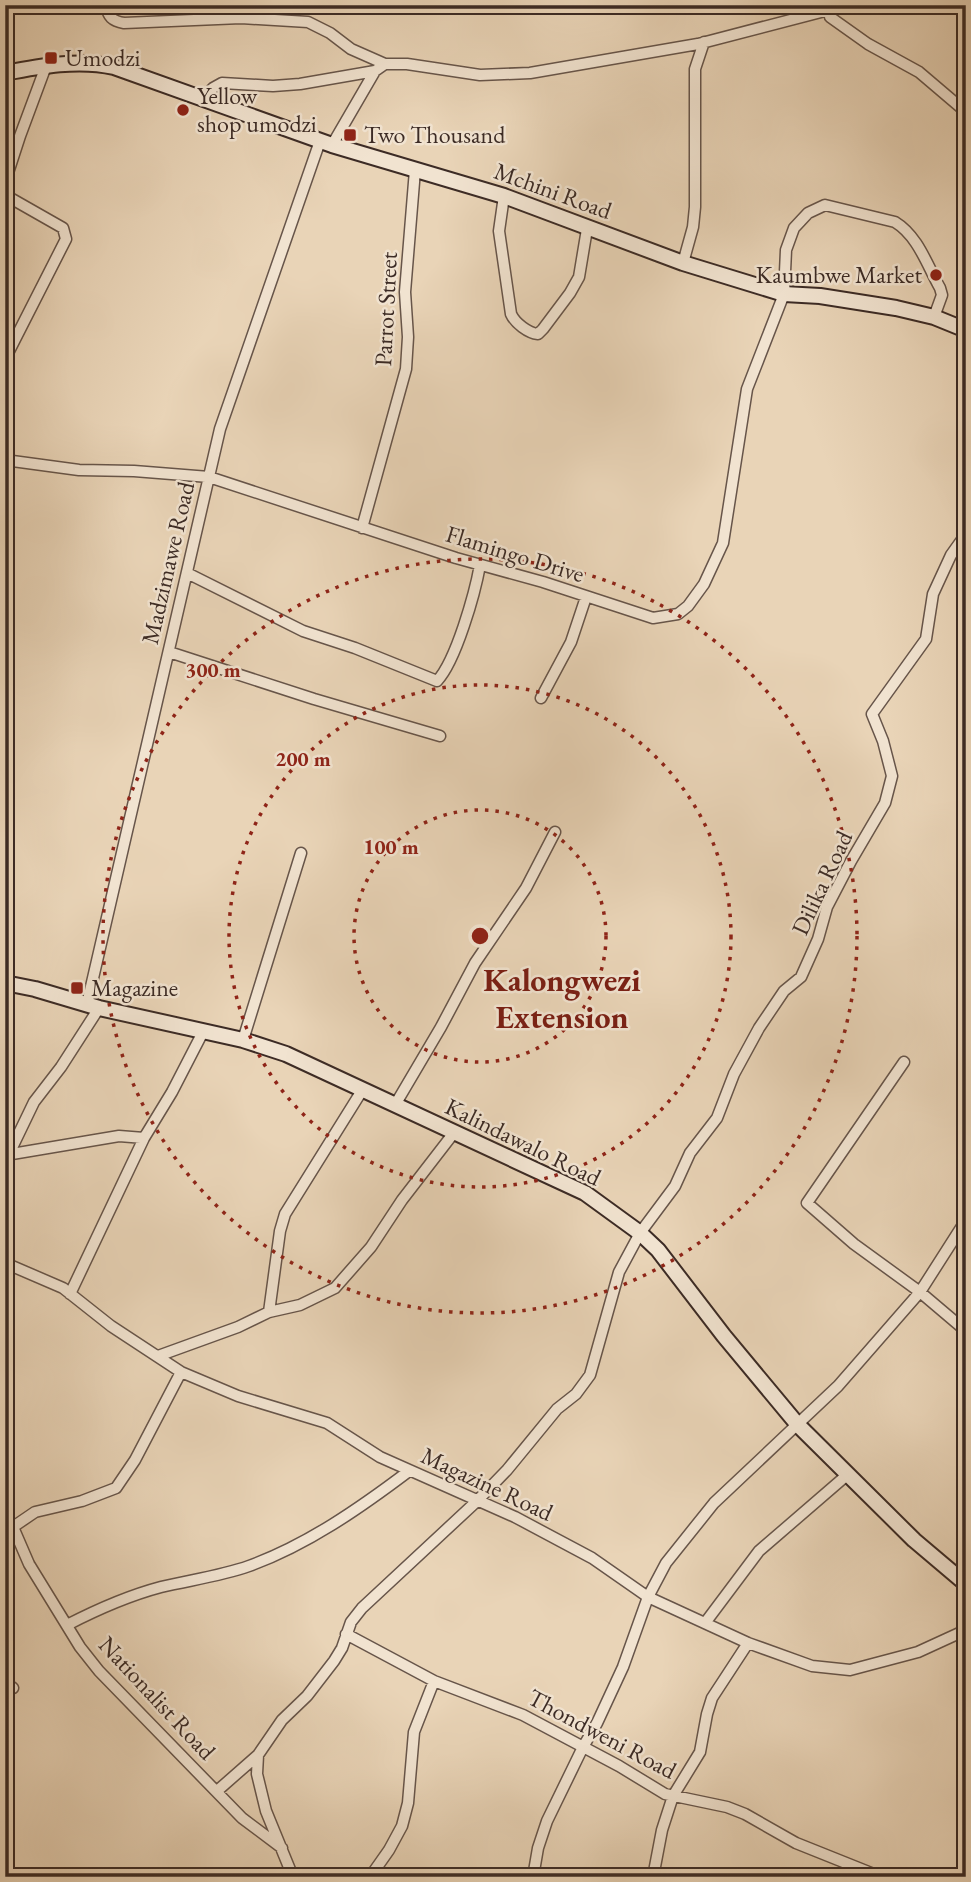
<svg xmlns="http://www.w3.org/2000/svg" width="971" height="1882" font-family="'EB Garamond',serif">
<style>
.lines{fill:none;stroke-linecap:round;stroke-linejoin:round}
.street-casing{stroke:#67554a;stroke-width:13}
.secondary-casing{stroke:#3c2b25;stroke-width:18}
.street{stroke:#f1e3d0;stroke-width:10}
.secondary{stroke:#f1e3d0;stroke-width:14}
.ring{fill:none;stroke:#8f2418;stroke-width:3.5;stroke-dasharray:3.5 7}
.poi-dot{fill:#8f2418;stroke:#f1e3d0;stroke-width:2.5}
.labels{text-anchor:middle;stroke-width:5;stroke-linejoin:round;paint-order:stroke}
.poi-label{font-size:24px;fill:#3c2b25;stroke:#f1e3d0;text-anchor:start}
.street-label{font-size:24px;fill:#3c2b25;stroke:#f1e3d0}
.district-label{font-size:32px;font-weight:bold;fill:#7a1f14;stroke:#f1e3d0}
.centre{fill:#8f2418;stroke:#f1e3d0;stroke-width:3.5}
.ring-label{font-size:21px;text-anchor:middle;font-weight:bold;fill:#8f2418;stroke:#f1e3d0;stroke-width:5;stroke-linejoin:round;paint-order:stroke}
</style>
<rect width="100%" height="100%" fill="#e9d4b7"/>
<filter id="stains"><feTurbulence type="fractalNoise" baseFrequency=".00286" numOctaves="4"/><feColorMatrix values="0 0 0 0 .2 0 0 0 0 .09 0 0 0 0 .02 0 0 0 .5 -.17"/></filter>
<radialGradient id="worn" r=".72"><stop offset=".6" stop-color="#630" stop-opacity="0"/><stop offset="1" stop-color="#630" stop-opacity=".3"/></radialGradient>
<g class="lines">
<defs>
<path id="street" d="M106,5C108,17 112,21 124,23L241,18L308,22L330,33L351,49L385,64
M5,8L6,5
M830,12V17L868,44L919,72L966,112
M202,99L213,88L222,83L273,86L300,84L375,71L385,64H407L480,75L530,73L698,44L848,5
M332,145L375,71
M5,182L20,136L46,66
M5,195L63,228L66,239L5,359
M504,196L499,231L511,314C515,323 528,333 538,334L543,329L570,293L579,277L587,229
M683,263L693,227L695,207V69L704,42
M5,460L79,470L134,471L209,477L456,558L543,582L653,618L678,614L688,606L704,584L723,543L747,389L784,294L786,250L794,228L808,213L825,205L895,222C918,236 927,265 940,288L942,295L934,317
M362,528L406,369L408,337L405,292L415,170
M187,573L303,631L355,648L437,681C456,661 475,593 480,565
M169,652L314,699L440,736
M541,698L571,642L586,597
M87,1004L220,429L320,141
M243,1040L301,853
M904,1062L807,1203L854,1244L920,1292L966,1331
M395,1105L441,1027L475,963L526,888L555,832
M6,1155L119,1136L144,1138
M8,1156L34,1102L61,1067L99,1008
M5,1263L63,1288L111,1326L181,1372L238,1396L327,1423L380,1457L515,1517L592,1558L648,1597L748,1643L812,1666L850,1670L918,1652L966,1630
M70,1294L144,1138L172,1092L204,1030
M269,1312L280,1231L285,1214L363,1089
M158,1356L238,1327L269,1312L300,1305L335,1288L371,1247L402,1200L453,1134
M5,1522L13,1527L29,1564L80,1647L99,1671L242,1818L282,1848
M13,1527L35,1512L82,1501L116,1488L135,1460L181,1372
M705,1623L759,1551L847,1475
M67,1625C98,1609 127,1596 161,1587C190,1580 221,1576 249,1566C307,1545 360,1508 409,1471
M346,1634L434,1681L523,1715L619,1766L665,1794L727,1807L745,1814L796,1843L881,1877
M5,1682L13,1688
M217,1791L258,1755
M293,1877L266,1811L257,1774L258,1755L282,1720L307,1696L334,1661L342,1648L351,1622L362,1608L477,1501L507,1470L557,1409L576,1394L590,1375L619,1272L640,1233L675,1186L690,1153L717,1118L734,1074L759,1028L784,991L801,977L818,939L827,907L851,861L885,803L892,776L883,741L872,714L926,639L933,594L951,555L966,534
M370,1877L389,1850L402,1826L408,1803L414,1732L434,1681
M533,1877L538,1848L547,1821L583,1747L597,1723L623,1667L648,1597L666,1563L714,1503L838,1386L920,1292L966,1220
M653,1877L662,1830L673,1796L700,1752L707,1714L712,1698L748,1643"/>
<path id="secondary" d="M5,73C41,66 78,59 114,67L332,145L504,196L683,263L784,294L820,296L896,308L934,317L966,330
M5,983L35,989L99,1008L243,1040L286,1054L585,1193L640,1233L658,1250L724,1336L798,1425L914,1540L966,1584"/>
</defs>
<use href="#street" class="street-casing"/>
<use href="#secondary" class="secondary-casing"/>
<use href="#street" class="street"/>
<use href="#secondary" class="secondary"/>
</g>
<g class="ring">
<circle cx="480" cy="936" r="126"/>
<circle cx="480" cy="936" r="251"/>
<circle cx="480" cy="936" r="377"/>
</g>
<g class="poi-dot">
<rect x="44" y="51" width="14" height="14" rx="3.5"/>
<circle cx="183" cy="110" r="7"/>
<rect x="343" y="128" width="14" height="14" rx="3.5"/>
<circle cx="936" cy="275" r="7"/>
<rect x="70" y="981" width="14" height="14" rx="3.5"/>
</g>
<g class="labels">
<g class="poi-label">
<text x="65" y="66">Umodzi</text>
<text x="197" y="104">Yellow<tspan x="197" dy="28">shop umodzi</tspan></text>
<text x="364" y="143">Two Thousand</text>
<text x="922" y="283" text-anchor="end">Kaumbwe Market</text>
<text x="91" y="996">Magazine</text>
</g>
<g class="street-label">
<text transform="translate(553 191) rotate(20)" y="8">Mchini Road</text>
<text transform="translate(386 309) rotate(-87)" y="8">Parrot Street</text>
<text transform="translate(515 554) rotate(17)" y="8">Flamingo Drive</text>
<text transform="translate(168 563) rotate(-77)" y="8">Madzimawe Road</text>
<text transform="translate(822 883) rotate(-65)" y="8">Dilika Road</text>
<text transform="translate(523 1142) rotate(26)" y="8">Kalindawalo Road</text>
<text transform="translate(487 1484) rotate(25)" y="8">Magazine Road</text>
<text transform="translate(157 1698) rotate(47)" y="8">Nationalist Road</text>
<text transform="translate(602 1734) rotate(28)" y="8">Thondweni Road</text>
</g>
<g class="district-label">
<text x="562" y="991">Kalongwezi<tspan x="562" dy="37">Extension</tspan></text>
</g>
</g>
<circle cx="480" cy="936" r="10" class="centre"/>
<g class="ring-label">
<text x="213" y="677">300 m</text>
<text x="303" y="766">200 m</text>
<text x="391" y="854">100 m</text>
</g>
<rect width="971" height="1882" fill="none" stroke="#e9d4b7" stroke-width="28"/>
<rect x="7" y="7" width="957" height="1868" fill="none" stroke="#3c2b25" stroke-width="3.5"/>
<rect x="14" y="14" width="943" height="1854" fill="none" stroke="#3c2b25" stroke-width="2"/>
<rect width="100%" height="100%" filter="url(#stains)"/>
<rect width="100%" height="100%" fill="url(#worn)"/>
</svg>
